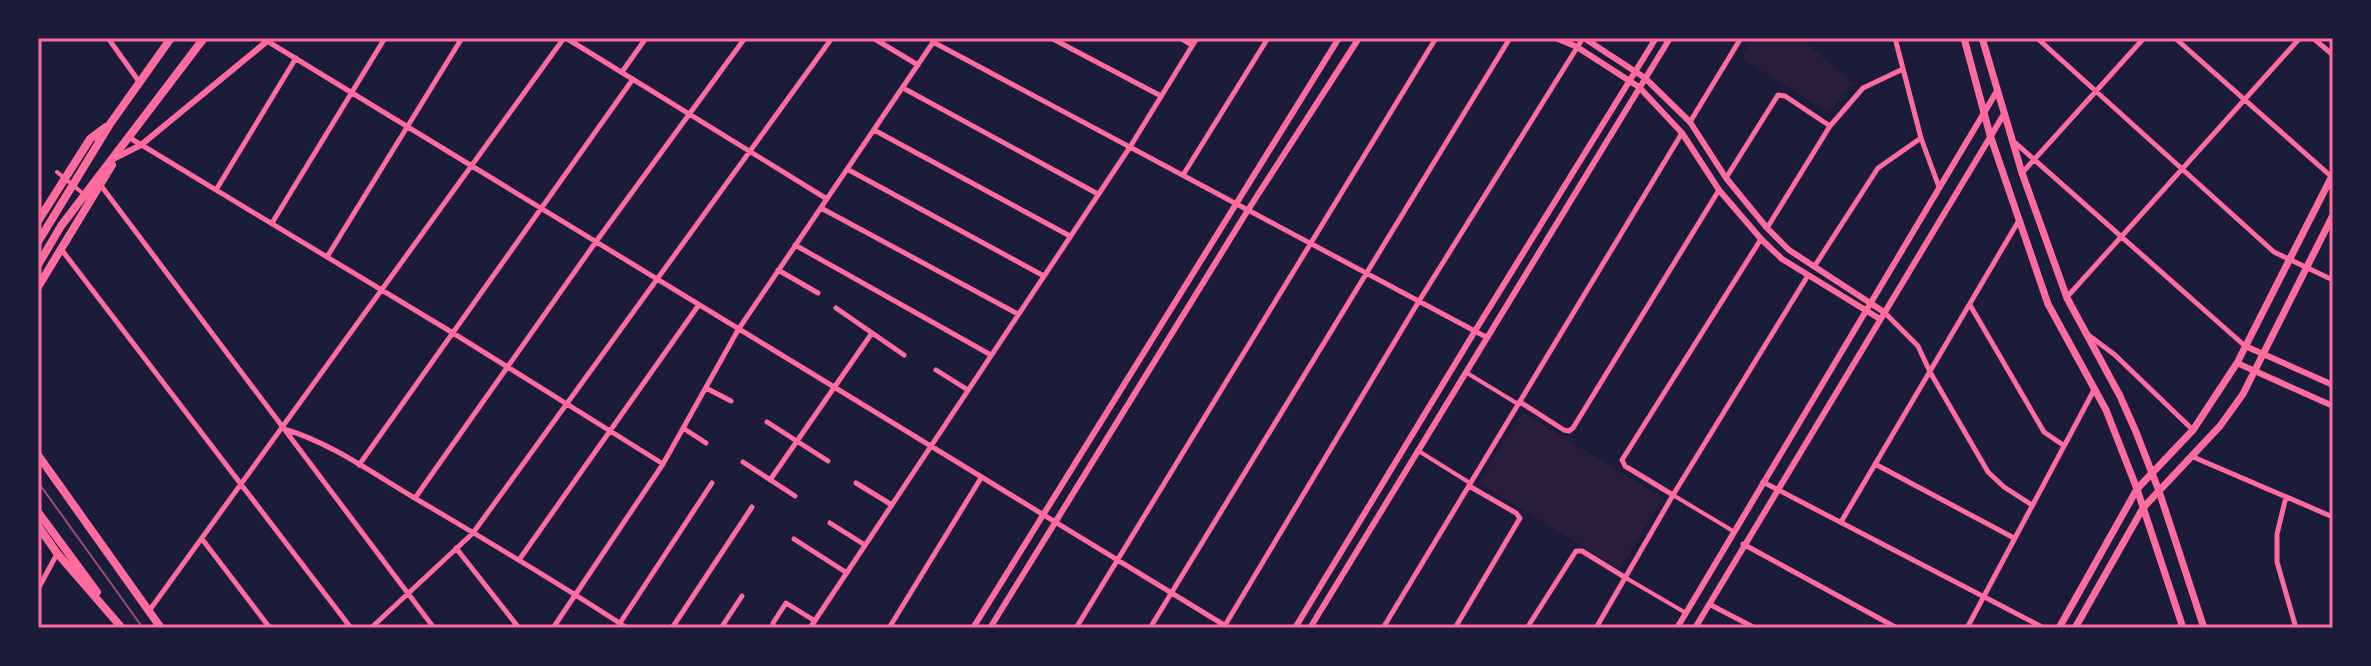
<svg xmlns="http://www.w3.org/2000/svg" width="2371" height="666" viewBox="0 0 2371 666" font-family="'Roboto Condensed',sans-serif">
<rect width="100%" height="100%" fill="#1b1b3a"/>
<path fill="#2a1e3b" d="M1754 38H1800L1855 84 1843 94 1829 113 1741 58Z
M1522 412 1663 498 1620 569 1479 483Z"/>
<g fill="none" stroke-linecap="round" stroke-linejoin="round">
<path stroke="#ff6b9d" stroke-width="4" d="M57 172 86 196
M1467 373 1518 404
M1417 450 1470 483
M1673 495 1733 531
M1626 578 1686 613"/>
<path stroke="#ff6b9d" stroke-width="5" d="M108 38 140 83
M566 38 827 199
M873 38 918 65
M1051 38 1161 96
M1180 38 1192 45
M1895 38 1921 138 1939 187
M2037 38 2274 252 2333 280
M2175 38 2333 178
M2313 38 2333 55
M267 41 1229 628
M933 42 1486 337
M622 72 646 38
M903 88 1098 194
M1690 122 1741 38
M874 130 1070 236
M130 138 453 333 663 464
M2012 140 2245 346
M847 169 1044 276
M2022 173 2144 38
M1183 175 1268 38
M1726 178 1778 95 1785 96 1830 126
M102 187 434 628
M216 190 296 58
M821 208 1018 314
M272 223 385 38
M1767 228 1830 126 1863 88 1903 69
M795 245 991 355
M61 249 351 628
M327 257 462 38
M1814 267 1878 168 1921 138
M778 270 818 293
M2067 297 2300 38
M1970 305 2044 432 2063 445
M836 308 904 355
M1884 312 1918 346 1930 372 1988 472 2004 487 2032 505
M2087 334 2115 355 2193 430
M936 370 968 390
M706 388 731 401
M1520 402 1564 430 1569 431 1573 428 1719 190
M767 422 828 461
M683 428 706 443
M284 429C332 443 375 475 418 500 489 542 559 583 627 628
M2191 456 2333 517
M743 462 795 496
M1875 464 2014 538
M359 465 633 79
M770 480 872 333
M1763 482 2044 628
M856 483 892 505
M1673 495 1625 466 1622 460 1761 239
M2286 497 2277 534V562L2296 628
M415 498 595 243 745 38
M1841 522 2018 222
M830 523 865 545
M202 539 270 628
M794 539 847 573
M1743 544 1897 628
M456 548 519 628
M519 560 698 306
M38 589 57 554
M1709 604 1755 628
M149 611 564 38
M620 623 712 483
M1224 627 1419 301 1583 38
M371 628 473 533 832 38
M553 628 663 464 738 330 936 38
M672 628 752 507
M721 628 742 596
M774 628 773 623 786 603 815 621
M810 628 1130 147 1197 38
M889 628 981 478
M1076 628 1436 38
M1150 628 1510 38
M1383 628 1682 133
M1455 628 1520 518 1516 513 1469 486
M1527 628 1576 551H1582L1626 578
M1596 628 1673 495 1807 277
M1967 628 2094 390"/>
<path stroke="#ff6b9d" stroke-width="6" d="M1556 38 1577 47 1639 87 1682 133 1719 190 1761 239 1782 259 1880 319
M1584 38 1645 78 1690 122 1726 178 1767 228 1789 250 1884 312
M115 158 141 145 271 38
M2245 346 2333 385
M2237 363 2333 406
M973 628 1339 38
M990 628 1248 210 1359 38
M1295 628 1475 331 1656 38
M1310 628 1670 38
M1677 628 1997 91
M1695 628 2004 114"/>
<path stroke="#ff6b9d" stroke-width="7" d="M1964 38 1990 135 2048 304 2106 410 2137 489 2183 628
M1982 38 2022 173 2067 298 2120 396 2136 432 2159 491 2204 628
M2059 628 2137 489 2193 430 2237 363 2333 174
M2075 628 2143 508 2220 426 2243 394 2333 215"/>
<path stroke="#ff6b9d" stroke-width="8" d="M38 221 90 139 106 127
M38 242 110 124 171 38
M38 265 61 226 204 38
M38 287 112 165
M38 455 161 628
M38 512 97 592
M38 526 57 553 122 628"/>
<path stroke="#a44b75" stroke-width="2" d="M38 482 143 628"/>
</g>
<rect width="2371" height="666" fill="none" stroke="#1b1b3a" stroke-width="80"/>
<rect x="40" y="40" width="2291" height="586" fill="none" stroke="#ff6b9d" stroke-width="3"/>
</svg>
